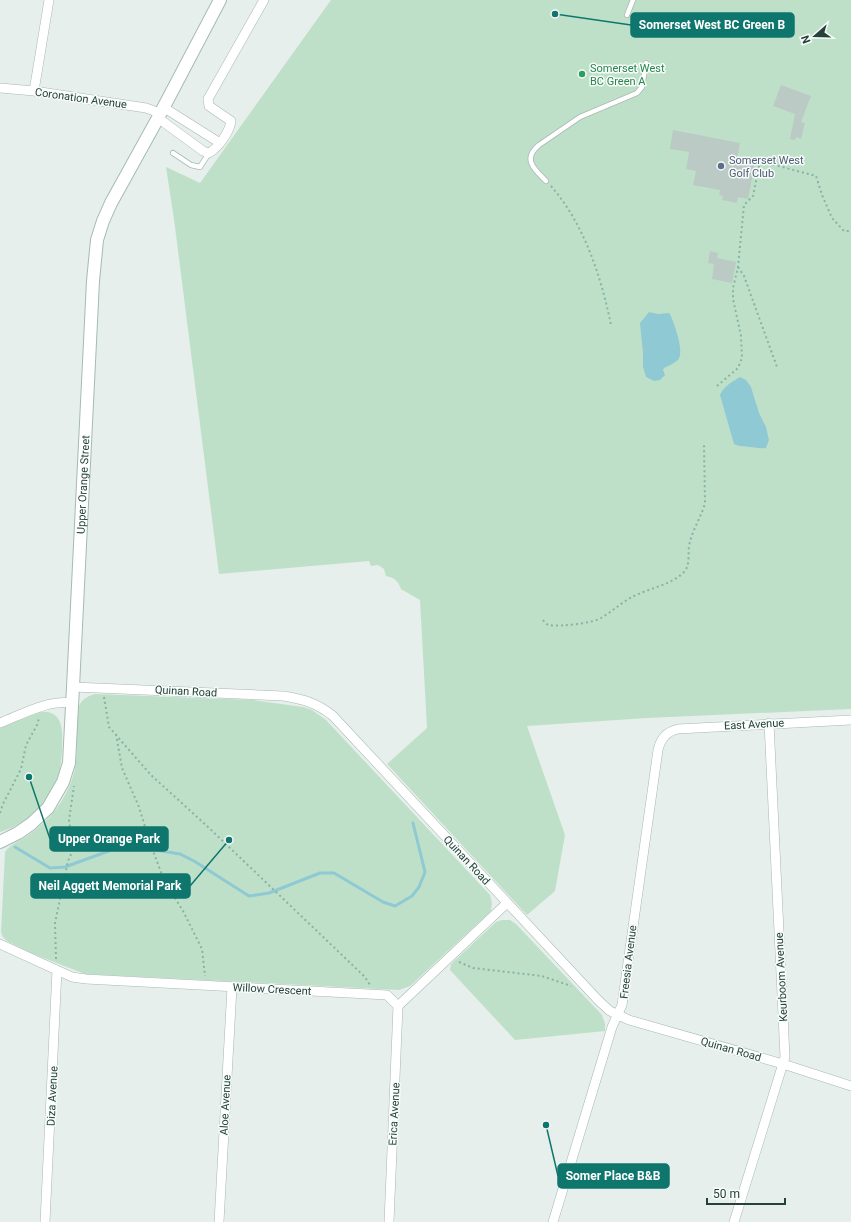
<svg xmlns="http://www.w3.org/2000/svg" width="851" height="1222" viewBox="0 0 851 1222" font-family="Roboto,sans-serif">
<rect width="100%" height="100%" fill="#e6efeb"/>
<path fill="#bfe0c8" d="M331 0H851V709L647 718 527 726 565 835 555 891 527 915 387 764 427 728 420 600 401 589C398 580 394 578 386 576L384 569 378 565 371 566 369 561 219 574 174 219 166 167 200 183Z
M95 694 253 700 303 707 312 710 326 720 490 895 492 903 491 911 410 986 399 990 85 974 31 953 7 941 3 937 1 932 5 852C10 844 20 841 27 836 49 821 65 802 73 776 78 760 77 744 77 727 78 721 77 713 79 706 82 699 88 696 95 694Z
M39 712C62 709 63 728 62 745 62 755 61 764 59 773 56 783 51 792 45 801 34 815 18 827 0 832V728Z
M502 920H510L516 924 602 1015 605 1024V1031L515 1040 450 970 451 964 496 922Z"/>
<path fill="#8ec9d4" d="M649 312 658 314 668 313 670 314C674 323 685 351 678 360 675 363 668 366 664 368L663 370 665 375 660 380 654 381 646 377 643 367V353L640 323Z
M740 377 746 380 751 387 759 413 766 427 769 440 766 448C759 449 756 447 750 447 743 446 740 447 734 444L720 395C724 386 732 382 740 377Z"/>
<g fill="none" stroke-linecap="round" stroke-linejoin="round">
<path stroke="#8ec9d4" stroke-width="3" d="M15 847 50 868 65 867 125 845 180 854 194 861 249 896 269 893 320 873H334L383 902 395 906 412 896 419 887 425 872 413 823"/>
</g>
<path fill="#bbcac4" d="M781 85 811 96 801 122 805 123 801 139 796 137 795 140 790 139 795 114 773 106Z
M673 130 740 143 737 159 755 163 748 199 738 197 737 203 722 200 723 196 719 195 720 190 693 185 696 171 686 169 689 152 670 149Z
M710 251 718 253 717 258 736 262 732 283 712 279 714 264 708 263Z"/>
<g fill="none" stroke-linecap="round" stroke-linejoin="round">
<g stroke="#a8b8b2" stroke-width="6">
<path id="lane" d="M627 15 633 0
M173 153 191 165 200 167 209 153
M546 181C534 169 522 159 539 145L580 117 637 93 642 87 646 63"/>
</g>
<g stroke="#a8b8b2" stroke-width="10">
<path id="street" d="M0 88 34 91 146 108 160 113
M34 91 49 0
M163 107 220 143
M158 118 203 151 209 153C219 147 229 133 231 121L209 106 208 99 264 0
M73 687 283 696C303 699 317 703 333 716L599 1001 610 1011 629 1020 783 1064 851 1086
M0 723C23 714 47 700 72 703
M0 944 72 977 86 979 387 995 398 1006
M398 1006 507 903
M45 1222 57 970
M219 1222 232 987
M389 1222 398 1006
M553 1222 612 1027 622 1005 658 750C661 738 666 732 678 729L851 720
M734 1222 785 1057 769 723"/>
</g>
<g stroke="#a4bbb3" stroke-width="14">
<g id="secondary">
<path id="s1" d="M0 842 18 833 31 824 48 808 63 782 69 763 73 687 93 281 97 240 103 221 111 203 158 118 220 0"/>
</g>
</g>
<path stroke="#86b3a5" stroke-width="2" stroke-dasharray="2 3" stroke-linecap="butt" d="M551 186C584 224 601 276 611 325
M738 267 744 276 777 367
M717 386 738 368 742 358 741 336 733 299V288L738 267 744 205 753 196 760 161 816 176 822 195 832 218 844 231H851
M543 620C545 623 547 625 550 625 559 627 594 623 601 618 613 611 622 602 634 596 650 588 671 585 684 572 690 566 688 554 689 546 692 530 701 518 705 503L704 443
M104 697 109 727 151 775 207 826 365 977 370 985
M116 734 122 768 139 807 150 843 164 880 183 911 202 949 205 976
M0 813 3 804 21 769 26 745 37 725 39 718
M56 959 55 923 68 861 73 850 69 820 74 786
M459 962 473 968 542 976 571 986"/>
<use href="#lane" stroke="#fff" stroke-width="4.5"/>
<use href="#street" stroke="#fff" stroke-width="9"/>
<use href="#secondary" stroke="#fff" stroke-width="12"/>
</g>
<circle fill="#2e9e5b" stroke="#f7fbf9" stroke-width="1.5" cx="582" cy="74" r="4"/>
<circle fill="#5c6f8a" stroke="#f7fbf9" stroke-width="1.5" cx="721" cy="166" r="4"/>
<g text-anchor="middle" stroke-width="3" stroke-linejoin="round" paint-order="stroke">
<g font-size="11" fill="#27864d" stroke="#f7fbf9" text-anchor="start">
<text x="590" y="72">Somerset West<tspan x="590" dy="13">BC Green A</tspan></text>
</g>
<g font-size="11" fill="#24423a" stroke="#f7fbf9">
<text transform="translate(81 98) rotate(8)" y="4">Coronation Avenue</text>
<text dy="4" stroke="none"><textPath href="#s1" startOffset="388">Upper Orange Street</textPath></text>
<text transform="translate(186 691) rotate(3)" y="4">Quinan Road</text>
<text transform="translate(754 724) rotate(-3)" y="4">East Avenue</text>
<text transform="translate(467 860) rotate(47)" y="4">Quinan Road</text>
<text transform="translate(628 962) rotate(-83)" y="4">Freesia Avenue</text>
<text transform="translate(781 977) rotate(-93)" y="4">Keurboom Avenue</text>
<text transform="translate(272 989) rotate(3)" y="4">Willow Crescent</text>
<text transform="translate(731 1049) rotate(16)" y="4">Quinan Road</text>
<text transform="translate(52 1096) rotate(-87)" y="4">Diza Avenue</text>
<text transform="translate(225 1105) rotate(-87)" y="4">Aloe Avenue</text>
<text transform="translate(394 1114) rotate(-87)" y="4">Erica Avenue</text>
</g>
<g font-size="11" fill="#4e5e75" stroke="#f7fbf9" text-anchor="start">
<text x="729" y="164">Somerset West<tspan x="729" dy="13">Golf Club</tspan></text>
</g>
</g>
<path fill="none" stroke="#0f766e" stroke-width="1.5" d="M555 14L631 25M29 777L50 839M229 840L190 886M546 1125L558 1176"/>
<g fill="#0f766e" stroke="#f7fbf9" stroke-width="1.5">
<circle cx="555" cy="14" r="4"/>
<circle cx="29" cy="777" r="4"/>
<circle cx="229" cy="840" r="4"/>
<circle cx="546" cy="1125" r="4"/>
</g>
<g fill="#0f766e" stroke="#0f766e" stroke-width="1.5">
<rect x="631" y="13" width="163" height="24" rx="4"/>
<rect x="50" y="827" width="118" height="24" rx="4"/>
<rect x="31" y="874" width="159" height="24" rx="4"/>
<rect x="558" y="1164" width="111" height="24" rx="4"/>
</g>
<g font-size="12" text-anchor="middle" font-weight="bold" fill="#fff">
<text x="712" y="29">Somerset West BC Green B</text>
<text x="109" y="843">Upper Orange Park</text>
<text x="110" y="890">Neil Aggett Memorial Park</text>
<text x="613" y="1180">Somer Place B&amp;B</text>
</g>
<g transform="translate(815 36) rotate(250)" stroke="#f7fbf9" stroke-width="3" paint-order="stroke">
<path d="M0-3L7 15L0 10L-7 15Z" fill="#24423a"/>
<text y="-6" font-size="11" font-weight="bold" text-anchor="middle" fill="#24423a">N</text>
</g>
<path d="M707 1198v6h78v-6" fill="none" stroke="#24423a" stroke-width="2"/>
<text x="713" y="1198" font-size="12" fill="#24423a" stroke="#f7fbf9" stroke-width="3" paint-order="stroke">50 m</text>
</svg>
